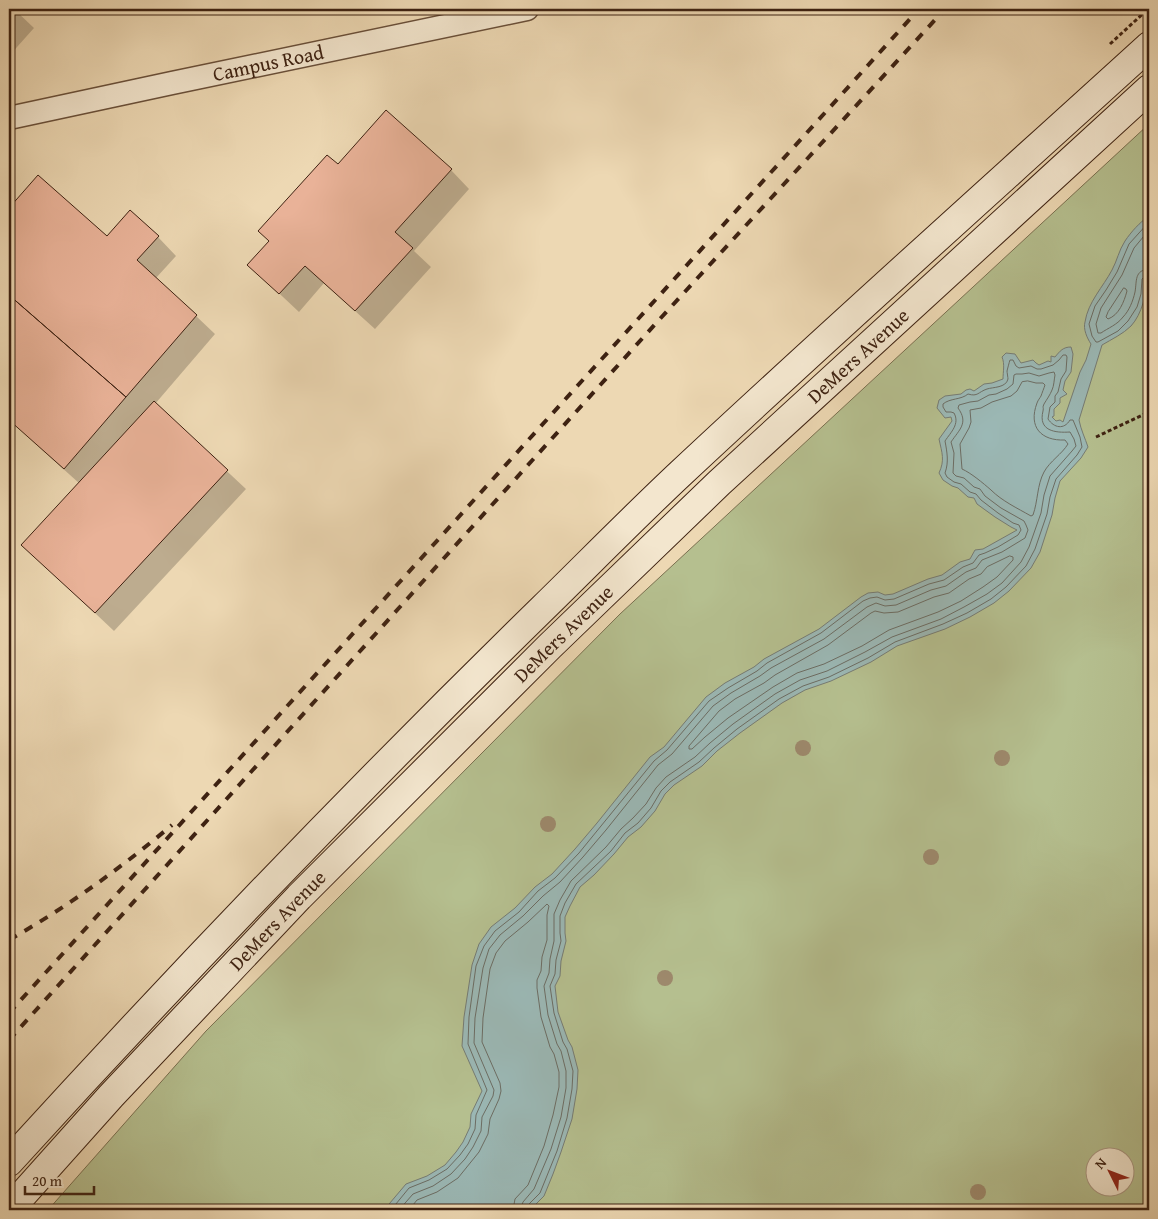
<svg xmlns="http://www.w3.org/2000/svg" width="1158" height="1219" viewBox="0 0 1158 1219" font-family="'Gentium Book Plus',serif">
<rect width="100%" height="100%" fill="#edd8b3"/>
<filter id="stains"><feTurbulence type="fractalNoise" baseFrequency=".004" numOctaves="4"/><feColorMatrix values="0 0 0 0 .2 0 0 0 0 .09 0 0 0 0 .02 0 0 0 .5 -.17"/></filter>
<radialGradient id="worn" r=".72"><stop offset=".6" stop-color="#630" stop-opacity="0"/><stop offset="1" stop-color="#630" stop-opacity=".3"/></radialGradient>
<path fill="#b5bf8f" stroke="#7a7050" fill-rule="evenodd" d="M1149 124V1210H48L206 1031 620 614ZM1096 1156H1126V1186H1096Z"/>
<path fill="#9bb8b5" stroke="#767c74" d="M1149 216C1149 246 1153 302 1131 326 1123 334 1112 339 1102 345L1079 420C1081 430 1085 438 1088 447L1081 458 1060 481 1055 498 1052 515 1040 552 1031 568 1009 591 994 603 970 617 945 629 897 646 871 662 831 681 805 690 782 703 740 733 717 751 702 766 674 785 665 794 655 811 641 827 628 837 614 854 594 875 580 887 570 906 565 917V933L566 941 561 961 560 976 555 986 558 1012 568 1040 572 1047 578 1070 577 1089 572 1119 561 1152 553 1174 544 1196 531 1209 384 1210 406 1184 427 1176 445 1165 456 1152 463 1142 470 1127 471 1114 482 1091 462 1046 464 1017 472 965 479 944 491 927 515 908 535 887 552 874 575 849 597 823 650 757 664 747 706 697 725 683 754 667 764 659 819 629 861 597 868 593 878 592 885 595 893 594 928 579 942 575 960 562 970 559 975 550 983 549 1017 530 1011 527 995 517 977 504 974 498 968 497 958 488 952 486 943 480 939 473C945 460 942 453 939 439L952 421 951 417 945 418 937 408 939 400 945 396 961 394 966 390 970 389 974 391 984 384 992 383 1003 379C1003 372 1005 364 1002 357L1006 353 1015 354 1021 363 1033 360 1036 363 1039 365 1048 361 1051 362V356L1055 357C1060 351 1063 347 1071 347L1073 354 1071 372 1065 381 1063 390 1067 394 1060 398V403L1054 409V416L1052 417 1056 421 1060 420 1063 422 1080 372 1086 360 1091 344C1087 338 1083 329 1085 322 1088 302 1103 287 1112 270 1117 261 1119 250 1125 241 1131 232 1140 222 1149 216Z"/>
<path fill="#0003" d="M9 9H14L34 28 9 56Z
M338 166 451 170 469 189 414 251 431 267 375 329 324 283 299 312 249 265Z
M39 177 107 238 158 237 176 256 156 278 215 334 155 404 246 489 114 631 42 563 80 484 9 420V210Z"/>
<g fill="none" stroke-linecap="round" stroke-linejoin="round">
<path stroke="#6c6d64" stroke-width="1" d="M1149 222 1129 244 1117 272 1106 290 1095 306 1089 324 1092 336 1096 342H1098L1118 331 1128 321 1137 307 1141 294 1142 279 1145 276H1149
M1149 230 1134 248 1122 275 1101 308 1096 324 1098 333H1101C1108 328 1117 325 1123 317 1129 311 1133 301 1135 292 1137 281 1134 270 1149 269
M1124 288 1126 289 1127 291C1124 302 1119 315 1108 319L1106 317 1108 312Z
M1028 381 1036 383H1043L1045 385C1044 388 1042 393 1041 396 1040 398 1038 400 1037 403 1028 427 1041 441 1065 440L1068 444C1062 454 1050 461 1044 472 1037 485 1038 501 1033 515L1031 516C1017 508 1002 501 991 490 983 483 971 473 962 469L960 444 969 428 971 422 970 410 981 408 992 402 1011 396 1017 391 1022 382Z
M1010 556 1013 557V560L997 577 983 587 961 601 938 612 889 630 862 646 824 664 797 673 773 687 728 718 705 737 692 749H689V746L719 711 735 699 764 683 775 675 828 645 871 613 875 611 884 613 898 612 934 597 949 593 969 579 981 574 987 567Z
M391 1210 409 1188 429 1180 447 1169 460 1155 468 1144 475 1129 476 1115 487 1090 468 1044 469 1017 476 966 484 946 495 931 519 912 538 891 555 878 579 853 601 826 654 761 667 750 709 701 728 688 757 671 767 663 821 633 863 601 870 598 877 597 885 600 894 599 929 584 944 580 963 567 973 563 979 555 985 553 998 547 1018 535 1021 530 1019 525 1013 523 998 513 981 500 976 494 970 492 961 484 954 482 947 477 945 473C949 462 947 452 945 441 951 432 960 424 954 413L951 412H946L943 407V404C950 398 961 400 968 394 978 397 978 392 987 389 993 387 1006 388 1008 379 1008 378 1007 372 1007 371 1008 367 1009 363 1010 360H1013L1016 366 1019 368 1031 366 1037 369H1041L1053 365 1059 360 1063 355H1066L1067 357 1066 371 1061 379 1058 392 1055 396V402L1050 407 1048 419C1054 428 1064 430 1070 420H1073L1080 437 1082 447 1077 455 1056 479 1050 497 1047 514 1035 549 1026 566 1006 587 991 599 967 613 943 624 895 642 868 658 829 677 803 686 779 699 737 729 714 748 699 762 670 782 661 791 651 808 638 823 625 833 611 851 576 884 565 903 560 916V933L561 941 556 960 555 974 550 986 554 1013 563 1042 567 1049 573 1071 572 1089 567 1118 557 1151 540 1193 528 1205 527 1210
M399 1210 413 1194 433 1186 451 1174 465 1159 473 1147 481 1131 482 1117 493 1096 494 1090 474 1043 475 1018 483 968 489 949 500 935 523 916 543 896 560 882 583 857 606 830 658 765 672 754 713 706 731 693 760 676 771 668 824 639 867 607 876 603 885 606 896 605 931 590 946 586 966 572 976 568 982 560 1002 552 1025 538 1028 530 1026 525 1024 521 1001 508 985 496 980 489 974 487 964 478 956 476 953 473 954 453 951 442C959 430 969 423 958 408L959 405 970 402 978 401 989 395 996 394 1007 389 1013 384 1014 375 1016 374H1022L1029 373 1039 376 1049 373 1054 372 1055 375C1054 380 1054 386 1052 390 1050 395 1047 399 1044 404 1042 408 1044 407 1043 411 1038 431 1055 433 1070 432L1074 439 1076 446 1072 451 1050 476 1044 495 1041 513 1029 547 1021 562 1002 583 987 594 964 607 941 619 892 637 865 652 827 671 800 680 775 694 733 724 710 743 695 757 666 777 656 788 646 804 633 818 621 829 606 847 571 881 560 900 554 914V941L550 959 549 973 544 986 548 1015 557 1044 561 1051 566 1071V1088L561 1117 551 1149 534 1189 523 1202 520 1210
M409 1210 417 1200 437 1192 458 1178 479 1152 488 1134 490 1119 499 1099 501 1091 500 1083 482 1042 483 1018 490 969 496 953 505 941 528 922 547 904 549 906 547 915V940L542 957 541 971 537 980V988L541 1017 550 1047 554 1054 559 1072V1087L553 1115 544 1146 528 1185 515 1199 513 1210"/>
</g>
<path fill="#e9b298" stroke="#3e2212" d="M386 110 452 169 395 232 413 248 355 311 305 266 279 294 247 265 269 241 258 231 327 155 338 164Z
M38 175 107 236 130 210 159 236 137 260 197 315 126 397 9 295V208Z
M9 295 126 397 64 469 9 420Z
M154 401 228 470 95 613 21 545Z"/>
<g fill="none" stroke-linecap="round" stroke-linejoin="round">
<g stroke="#6a503a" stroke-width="25">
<g id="minor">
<path id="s1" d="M9 118 172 83 527 9"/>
</g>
</g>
<g stroke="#3e2212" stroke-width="30">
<g id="secondary">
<path d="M9 1162C182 972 360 787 543 608 589 563 634 517 681 473 835 329 993 188 1149 46"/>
<path id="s2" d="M9 1210 111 1096 299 897 550 646 719 483 1149 89"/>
</g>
</g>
<path stroke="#3e2212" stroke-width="3" stroke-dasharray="4 2.5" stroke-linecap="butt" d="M1110 44 1148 9
M1096 437 1149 412"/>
<use href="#minor" stroke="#f3e6ce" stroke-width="22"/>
<use href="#secondary" stroke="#f3e6ce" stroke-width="28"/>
<path stroke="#3e2212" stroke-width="4" stroke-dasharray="9 9" stroke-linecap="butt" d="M9 940C67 907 121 868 172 825
M9 1013 919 9
M9 1040 658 321 945 9"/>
</g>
<g fill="#9d896c">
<circle cx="803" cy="748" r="8"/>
<circle cx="1002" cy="758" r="8"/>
<circle cx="548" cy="824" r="8"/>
<circle cx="931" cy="857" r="8"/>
<circle cx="665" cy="978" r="8"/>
<circle cx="978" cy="1192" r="8"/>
</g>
<g text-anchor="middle" stroke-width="4" stroke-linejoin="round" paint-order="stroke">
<g font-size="20" fill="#3e2212" stroke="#f3e6ce">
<text dy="7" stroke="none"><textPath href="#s1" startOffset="265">Campus Road</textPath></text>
<text dy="7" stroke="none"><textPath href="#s2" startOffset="1205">DeMers Avenue</textPath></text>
<text dy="7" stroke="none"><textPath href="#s2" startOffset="800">DeMers Avenue</textPath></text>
<text dy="7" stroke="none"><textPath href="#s2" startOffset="395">DeMers Avenue</textPath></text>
</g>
</g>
<rect width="1158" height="1219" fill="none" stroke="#edd8b3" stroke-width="30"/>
<rect x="10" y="10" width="1138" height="1199" fill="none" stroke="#3e2212" stroke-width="2.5"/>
<rect x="15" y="15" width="1128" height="1189" fill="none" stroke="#3e2212"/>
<g transform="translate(1110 1172) rotate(312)"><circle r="24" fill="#f3e6ce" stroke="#ab9883"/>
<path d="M0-4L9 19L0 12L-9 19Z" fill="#8f2418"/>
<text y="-8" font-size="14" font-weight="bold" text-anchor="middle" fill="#3e2212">N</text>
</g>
<path d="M25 1186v8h69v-8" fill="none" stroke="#3e2212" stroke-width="2.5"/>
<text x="32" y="1186" font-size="15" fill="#3e2212" stroke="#f3e6ce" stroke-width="4" paint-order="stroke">20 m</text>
<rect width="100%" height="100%" filter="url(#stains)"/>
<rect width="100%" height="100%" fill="url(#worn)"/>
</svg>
